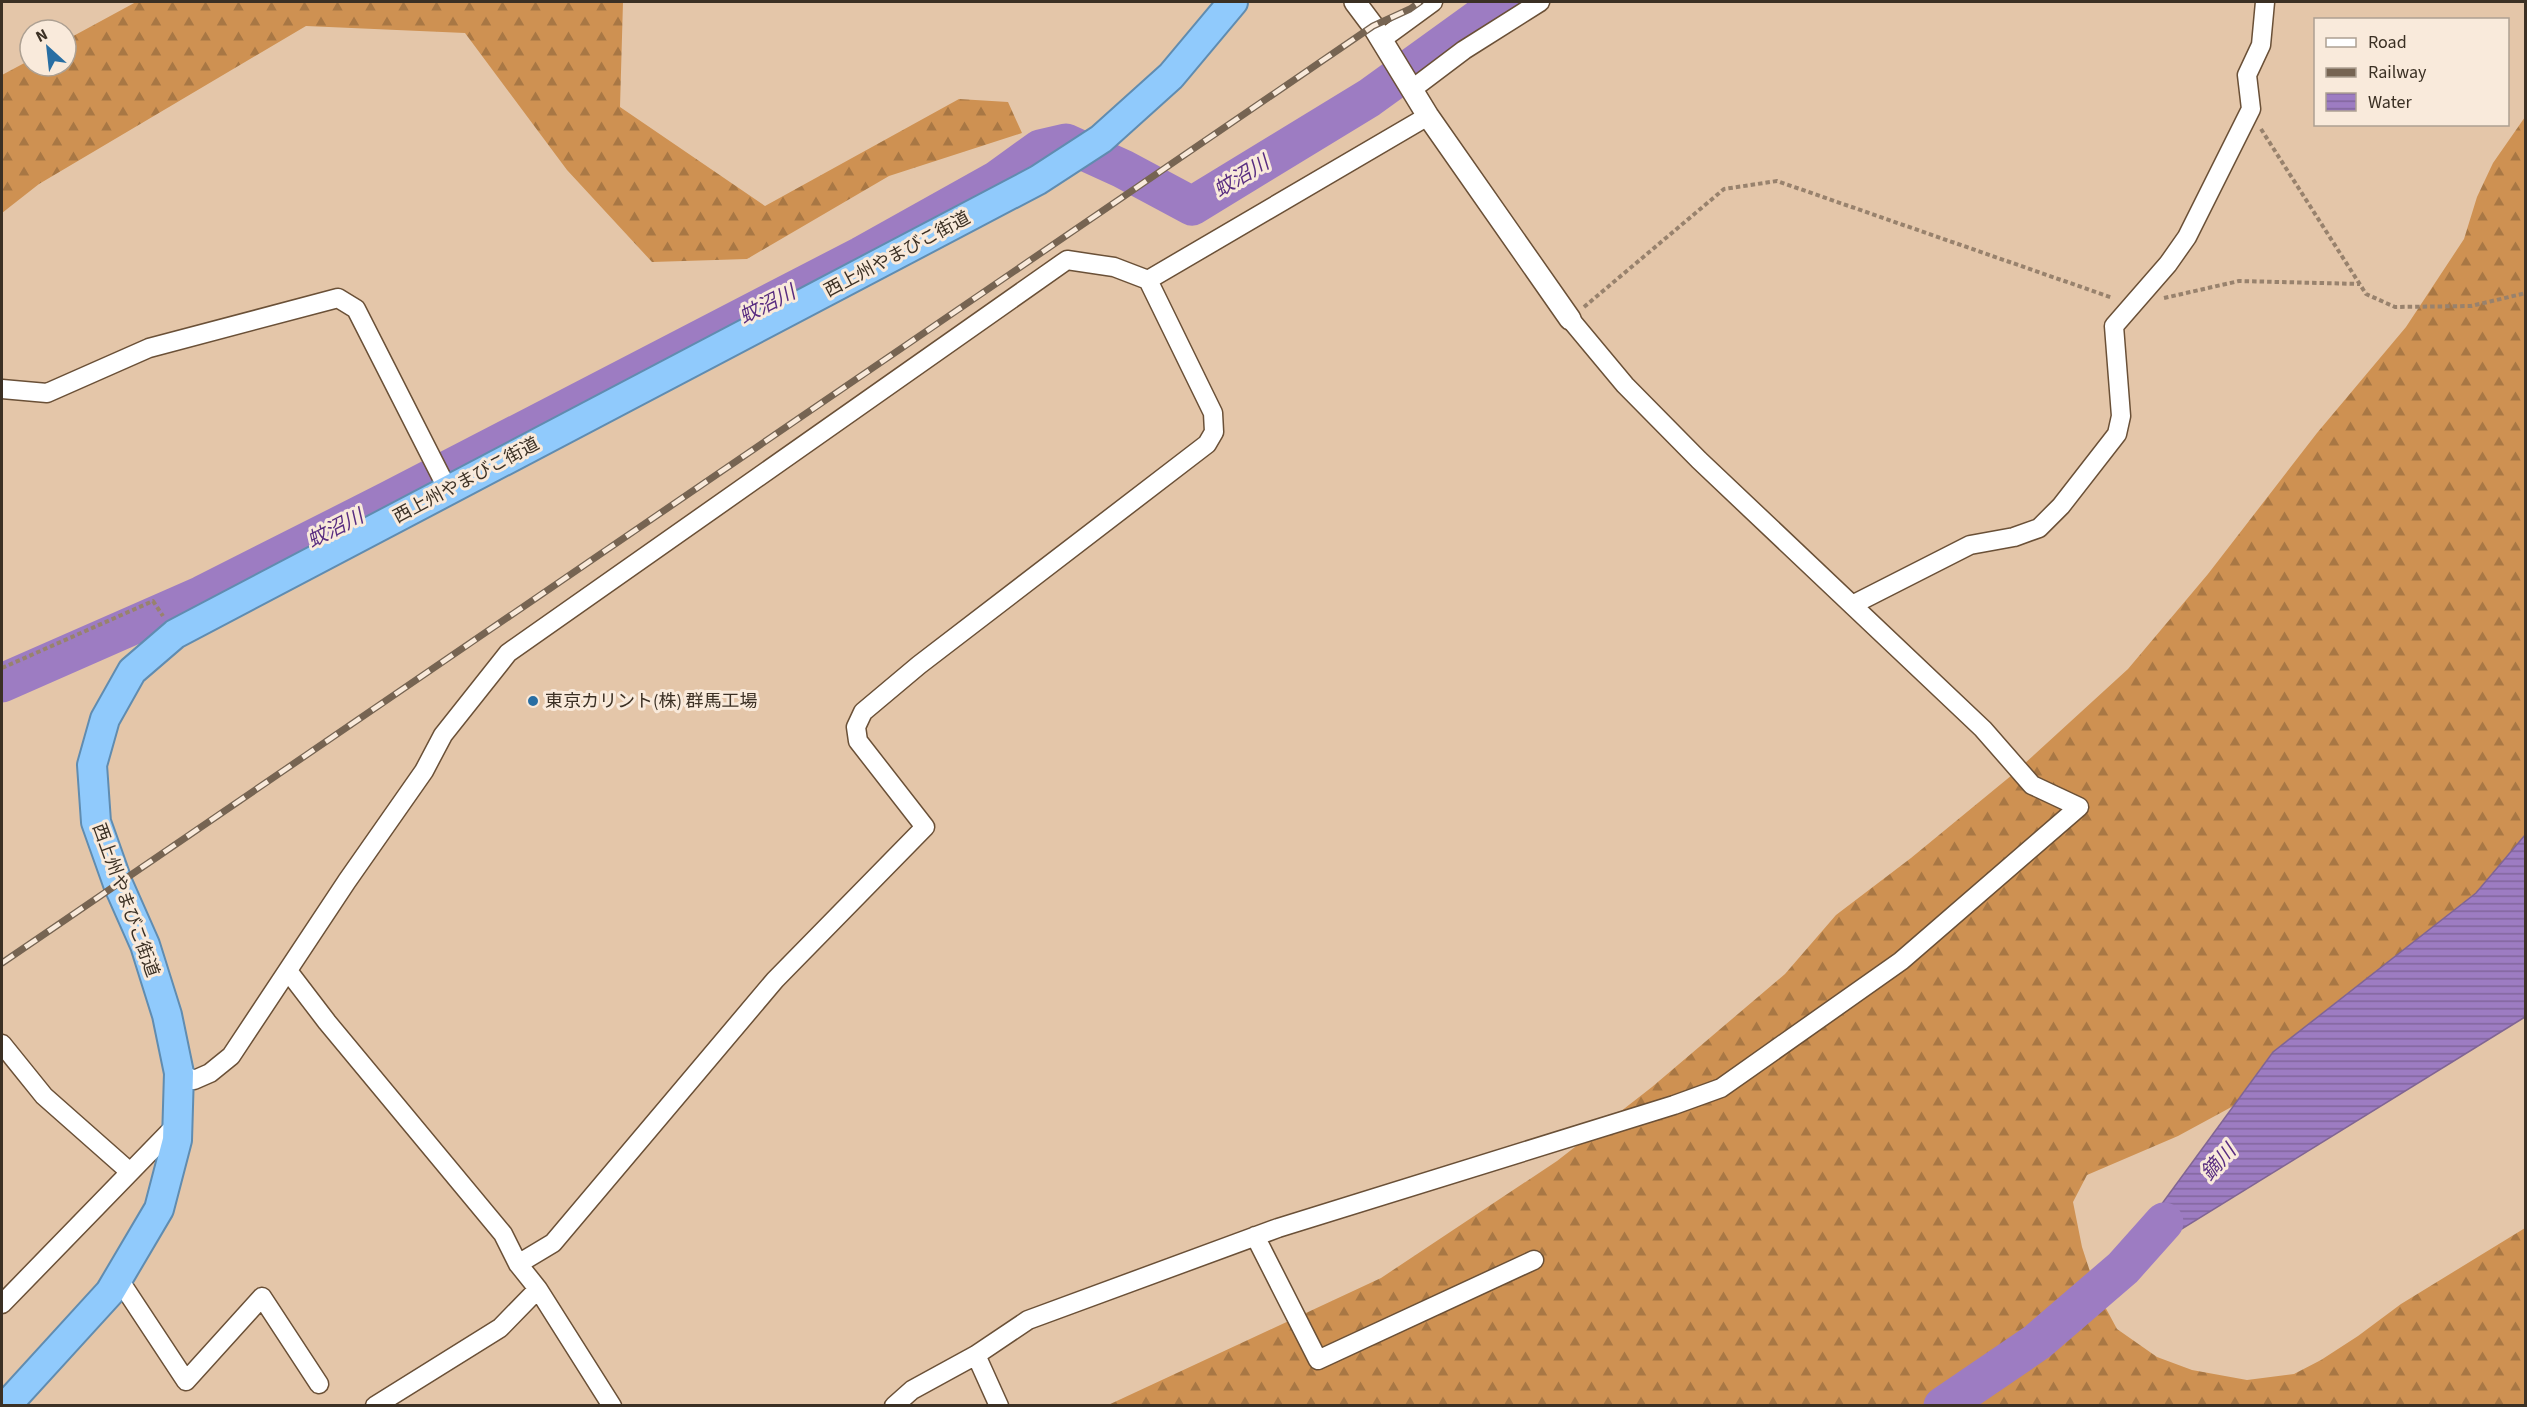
<svg xmlns="http://www.w3.org/2000/svg" width="2527" height="1407" viewBox="0 0 2527 1407" font-family="'Source Sans 3','Noto Sans JP',sans-serif">
<defs>
<pattern id="forest-firs" width="22" height="20" patternUnits="userSpaceOnUse" patternTransform="scale(1.5)"><rect width="22" height="20" fill="#ce9152"/><path d="M5 1l3.5 6h-7zM16 11l3.5 6h-7z" fill="#a87744"/></pattern>
<pattern id="water-rules" width="6" height="5" patternUnits="userSpaceOnUse" patternTransform="scale(1.5)"><rect width="6" height="5" fill="#9d7cc2"/><path d="M0 2.5h6" fill="none" stroke="#81669d"/></pattern>
</defs>
<rect width="100%" height="100%" fill="#e4c6a9"/>
<path fill="url(#forest-firs)" d="M136 2H623L620 107 765 206 959 99 1008 102 1022 133 889 176 747 259 652 262 567 170 465 33 306 26 39 184 2 213V75L30 60V66H66V40Z
M2525 117V889L2237 1104 2178 1136 2087 1175 2073 1202 2082 1247 2096 1290 2117 1329 2157 1357 2192 1370 2247 1380 2294 1374 2321 1360 2358 1336 2401 1304 2525 1228V1405L1106 1406 1381 1278 1557 1161 1652 1087 1785 974 1836 915 1911 858 2012 775 2128 669 2208 574 2317 433 2406 327 2464 239 2477 197 2493 163Z"/>
<path fill="url(#water-rules)" stroke="#806593" stroke-width="1.5" d="M2525 835V1017L2112 1272 2273 1052 2476 893Z"/>
<g fill="none" stroke-linecap="round" stroke-linejoin="round">
<path stroke="#9d7cc2" stroke-width="39" d="M2 683 202 595 388 501 861 256 997 180 1040 149 1066 143 1123 169 1192 206 1369 98 1502 2
M1943 1406 2037 1342 2123 1268 2164 1222"/>
<g stroke="#6a5037" stroke-width="21">
<path id="minor" d="M1381 40 1433 2
M1411 90 1464 50 1540 2
M1148 280 1428 116
M2 389 47 393 149 348 338 298 356 309 448 490
M1852 605 1970 545 2014 537 2039 528 2061 506 2117 434 2121 416 2114 326 2168 264 2187 237 2251 109 2247 75 2261 45 2265 2
M288 971 327 1022 503 1234 518 1264 538 1289 612 1406
M2 1044 44 1096 130 1172
M179 1073 194 1080 210 1073 231 1056 347 881 424 771 443 735 508 653 1067 260 1114 267 1148 280 1213 413 1214 432 1207 444 919 665 863 712 856 727 858 741 925 827 775 980 553 1243 518 1264
M1255 1236 1318 1360 1534 1260
M118 1278 186 1381 262 1297 319 1384
M2 1304 177 1124
M976 1355 999 1406
M375 1406 500 1328 538 1289
M894 1406 912 1390 976 1355 1028 1320 1278 1228 1674 1105 1721 1088 1901 961 2079 807 2032 785 1983 729 1699 460 1625 385 1570 319"/>
</g>
<g stroke="#6a5037" stroke-width="24">
<path id="tertiary" d="M1355 2 1373 26 1428 116 1570 319"/>
</g>
<g stroke="#608cb0" stroke-width="32">
<path id="trunk" d="M6 1406 110 1292 159 1209 177 1140 179 1073 167 1015 145 945 118 884 96 822 92 765 105 719 132 671 175 634 1038 180 1101 139 1171 76 1233 2"/>
</g>
<path stroke="#98826d" stroke-width="4" stroke-dasharray="4.5 3" stroke-linecap="butt" d="M2261 129 2366 294 2395 307 2471 306 2526 293
M2164 298 2239 281 2360 284
M1584 307 1724 189 1777 181 2113 298
M2 668 153 601 163 616"/>
<use href="#minor" stroke="#fff" stroke-width="18"/>
<use href="#tertiary" stroke="#fff" stroke-width="21"/>
<use href="#trunk" stroke="#90cafc" stroke-width="28"/>
<g stroke="#766452" stroke-width="7">
<path id="rail" d="M2 963 1373 26 1410 9 1420 2"/>
</g>
<use href="#rail" stroke="#f9eadb" stroke-width="4.5" stroke-dasharray="14" stroke-linecap="butt"/>
</g>
<circle fill="#286ea3" stroke="#f9eadb" stroke-width="2" cx="533" cy="701" r="6"/>
<g text-anchor="middle" stroke-width="6" stroke-linejoin="round" paint-order="stroke">
<g font-size="18" fill="#3b3024" stroke="#f9eadb">
<text transform="translate(897 254) rotate(-28)" y="6">西上州やまびこ街道</text>
<text transform="translate(466 480) rotate(-28)" y="6">西上州やまびこ街道</text>
<text transform="translate(126 900) rotate(70)" y="6">西上州やまびこ街道</text>
</g>
<g font-size="18" fill="#3b3024" stroke="#f9eadb" text-anchor="start">
<text x="545" y="707">東京カリント(株) 群馬工場</text>
</g>
<g font-size="20" font-style="italic" fill="#592d81" stroke="#f9eadb">
<text transform="translate(1241 176) rotate(-31)" y="7">蚊沼川</text>
<text transform="translate(767 304) rotate(-27)" y="7">蚊沼川</text>
<text transform="translate(335 528) rotate(-27)" y="7">蚊沼川</text>
<text transform="translate(2218 1162) rotate(-48)" y="7">鏑川</text>
</g>
</g>
<rect width="2527" height="1407" fill="none" stroke="#3b3024" stroke-width="6"/>
<rect x="2314" y="18" width="195" height="108" fill="#f9eadb" stroke="#ada092" stroke-width="1.5"/>
<rect x="2326" y="38" width="30" height="9" fill="#ffffff" stroke="#ada092" stroke-width="1.5"/>
<text x="2368" y="48" font-size="18" fill="#3b3024">Road</text>
<rect x="2326" y="68" width="30" height="9" fill="#766452" stroke="#ada092" stroke-width="1.5"/>
<text x="2368" y="78" font-size="18" fill="#3b3024">Railway</text>
<rect x="2326" y="93" width="30" height="18" fill="url(#water-rules)" stroke="#ada092" stroke-width="1.5"/>
<text x="2368" y="108" font-size="18" fill="#3b3024">Water</text>
<g transform="translate(48 48) rotate(333)"><circle r="28" fill="#f9eadb" stroke="#ada092" stroke-width="1.5"/>
<path d="M0-4.5L10 22L0 15L-10 22Z" fill="#286ea3"/>
<text y="-9" font-size="16" font-weight="bold" text-anchor="middle" fill="#3b3024">N</text>
</g>
</svg>
